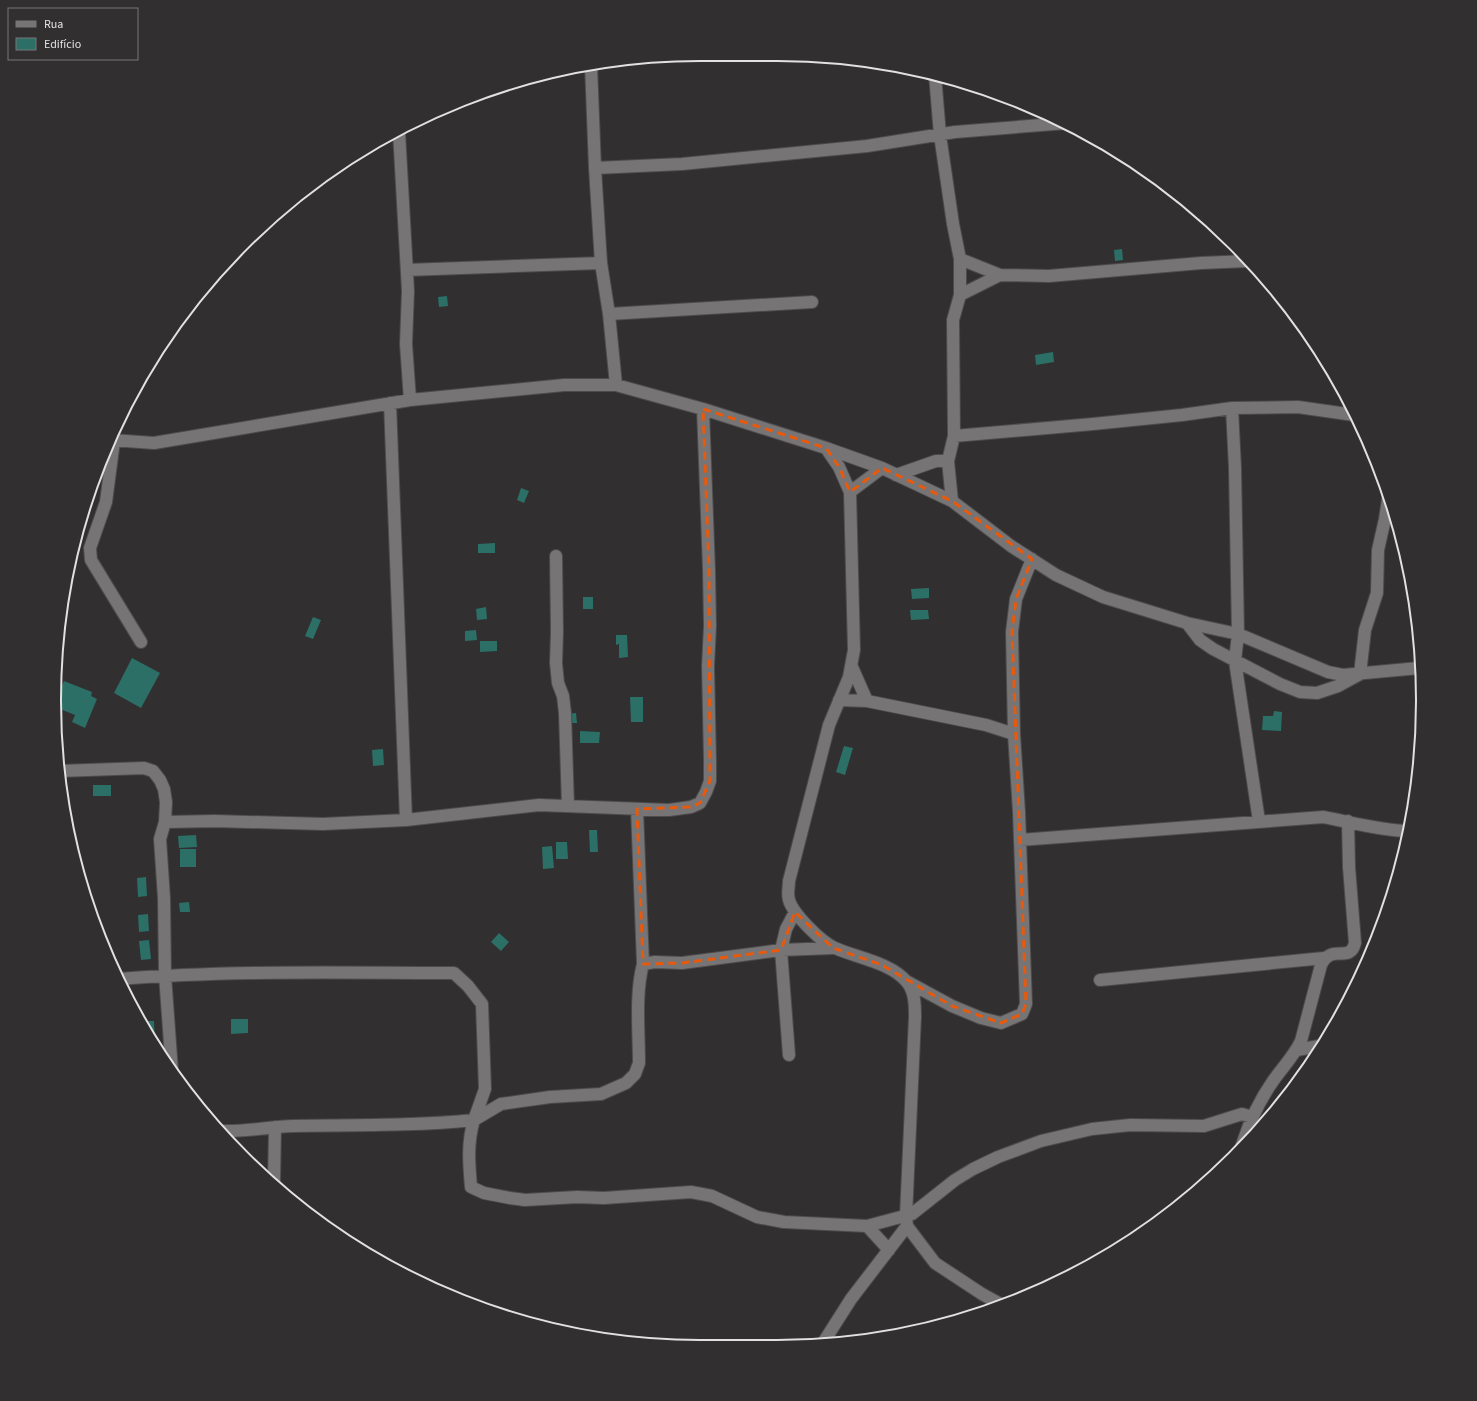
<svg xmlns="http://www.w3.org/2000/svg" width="1477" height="1401" viewBox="0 0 1477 1401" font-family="'Source Sans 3',sans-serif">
<rect width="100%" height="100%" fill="#312f30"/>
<path fill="#2b6f66" d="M1122 249 1123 260 1115 261 1114 250Z
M447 296 448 306 439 307 438 297Z
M1053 352 1054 362 1036 365 1035 355Z
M521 488 529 491 524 503 517 500Z
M495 543V553H478V544Z
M929 588V598L912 599 911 589Z
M583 597H593V609H583Z
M486 607 487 619 477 620 476 609Z
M910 610H928L929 619 911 620Z
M313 617 321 620 313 639 305 636Z
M476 630 477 640 465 641V631Z
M616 635H627L628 657 619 658V644L616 645Z
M480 641H497V651L480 652Z
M132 658 160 673 141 708 114 693Z
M64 681 92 692 91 696 97 699 85 728 72 722 75 715 60 709 62 704 55 701Z
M630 697H643V722H631Z
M1274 711 1282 712 1281 731 1262 730 1263 716H1273Z
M576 713 577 723H568L567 714Z
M580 731 600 732 599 743H580Z
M844 746 853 748 845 775 836 772Z
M383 749 384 765 373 766 372 750Z
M93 785H111V796H93Z
M589 830H597L598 852H590Z
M196 835 197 847 179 848 178 836Z
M556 842H567L568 859H556Z
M552 846 554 868 543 869 542 847Z
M180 849H196V867H180Z
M146 877 147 896 138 897 137 878Z
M189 902 190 912H180L179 903Z
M148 914 149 931 139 932 138 915Z
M499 933 509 942 501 951 491 942Z
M149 940 151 959 141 960 139 941Z
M231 1019H248V1033L231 1034Z
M140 1021H154L155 1045 141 1024Z"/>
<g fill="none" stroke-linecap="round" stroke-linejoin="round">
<g stroke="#4d4b4c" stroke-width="14">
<path id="minor" d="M591 65 595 168 601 263 609 314 616 385
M935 75 940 135 953 224 960 259V295L953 320 954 436 948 461 952 501
M399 132 408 291 406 344 410 400
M595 168 682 164 867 146 955 132 1067 123
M960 259 1000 275 1049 276 1201 263 1248 261
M407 270 601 263
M960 295 1000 275
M609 314 812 302
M390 403 406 820
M1232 408 1235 468 1238 634 1235 661 1259 821
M954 436 1093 424 1182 415 1232 408 1298 407 1354 415
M112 440 154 443 410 400 564 385H616L703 409 826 448 882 468 952 501 1011 546 1056 575 1103 597 1187 623 1238 634 1328 672 1343 675 1419 668
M114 441 106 502 90 548 91 560 141 642
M896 475 936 461H948
M850 492 882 468
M556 556 557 632 556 663 558 683 563 696 565 713 568 806
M1187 623 1200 640 1213 649 1280 684 1300 692 1317 693 1338 686 1360 674 1365 630 1377 593 1378 550 1385 519 1389 493
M852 667 867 701
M839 700 867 701 986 725 1014 734
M59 771 144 768 153 771 160 780 164 789 166 802 165 822 160 839 164 898 165 975 172 1071
M165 822 215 821 323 824 406 820 539 805 669 810 691 807 700 803 706 792 710 781V761L708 666 710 626 709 570 703 409
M1020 840 1323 817C1351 822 1378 830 1407 831
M643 964 655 962 682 963 781 950 833 948
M120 979C231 970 343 973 454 973L468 986 482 1004 485 1089 474 1120
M1100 980 1324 958
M906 981 952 1006 981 1018 1001 1023 1022 1014 1026 1004 1019 812 1014 734 1012 632 1016 599 1032 559
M1297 1050 1319 1046
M789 1055 781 950 786 929 795 912
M474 1120 501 1104 550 1097 601 1094 626 1083 635 1074 639 1063C639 1032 635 994 643 964L637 809
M220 1131C244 1132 268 1127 293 1126 353 1125 414 1126 474 1120 467 1143 469 1164 471 1187L484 1193 510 1198 525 1200 577 1197 604 1198 691 1192 712 1196 757 1217 784 1222 867 1226 912 1214 955 1180 973 1169 998 1157 1041 1141 1092 1129 1130 1125 1204 1126 1242 1114 1252 1117
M1242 1145C1249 1123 1259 1101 1273 1081 1282 1068 1294 1056 1301 1041L1321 965C1331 943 1350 964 1355 943L1349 867 1348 821
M274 1183 275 1127
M867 1226 889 1250
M907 1226 935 1263 982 1294 1002 1305
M823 1343 851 1299 907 1226 906 1216 915 1017C915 1005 915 992 907 982 890 962 857 958 835 948 821 942 793 914 789 900 787 894 789 887 789 881L829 725 849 677 854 650 850 492 839 467 826 448"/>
</g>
<use href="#minor" stroke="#777476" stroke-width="12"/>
</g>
<path fill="none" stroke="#e8590c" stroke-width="3" stroke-dasharray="8 5" stroke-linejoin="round" d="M703 409 826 448 839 467 850 492 882 468 952 501 1032 559 1016 599 1012 632 1026 1004 1022 1014 1001 1023 952 1006 882 965 833 948 795 912 781 950 682 963 643 964 637 809 691 807 700 803 710 781 709 570Z"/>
<path d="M0 0H1477V1401H0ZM700 61H777A639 639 0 0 1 1416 700V701A639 639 0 0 1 777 1340H700A639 639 0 0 1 61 701V700A639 639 0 0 1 700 61Z" fill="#312f30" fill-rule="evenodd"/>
<path fill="none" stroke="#e2e0e1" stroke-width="2" d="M700 61H777A639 639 0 0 1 1416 700V701A639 639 0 0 1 777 1340H700A639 639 0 0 1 61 701V700A639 639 0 0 1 700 61Z"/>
<rect x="8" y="8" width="130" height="52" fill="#312f30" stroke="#787677"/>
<rect x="16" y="21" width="20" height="6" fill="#777476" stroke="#787677"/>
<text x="44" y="28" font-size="12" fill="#e2e0e1">Rua</text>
<rect x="16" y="38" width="20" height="12" fill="#2b6f66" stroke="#787677"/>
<text x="44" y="48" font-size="12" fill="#e2e0e1">Edifício</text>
</svg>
